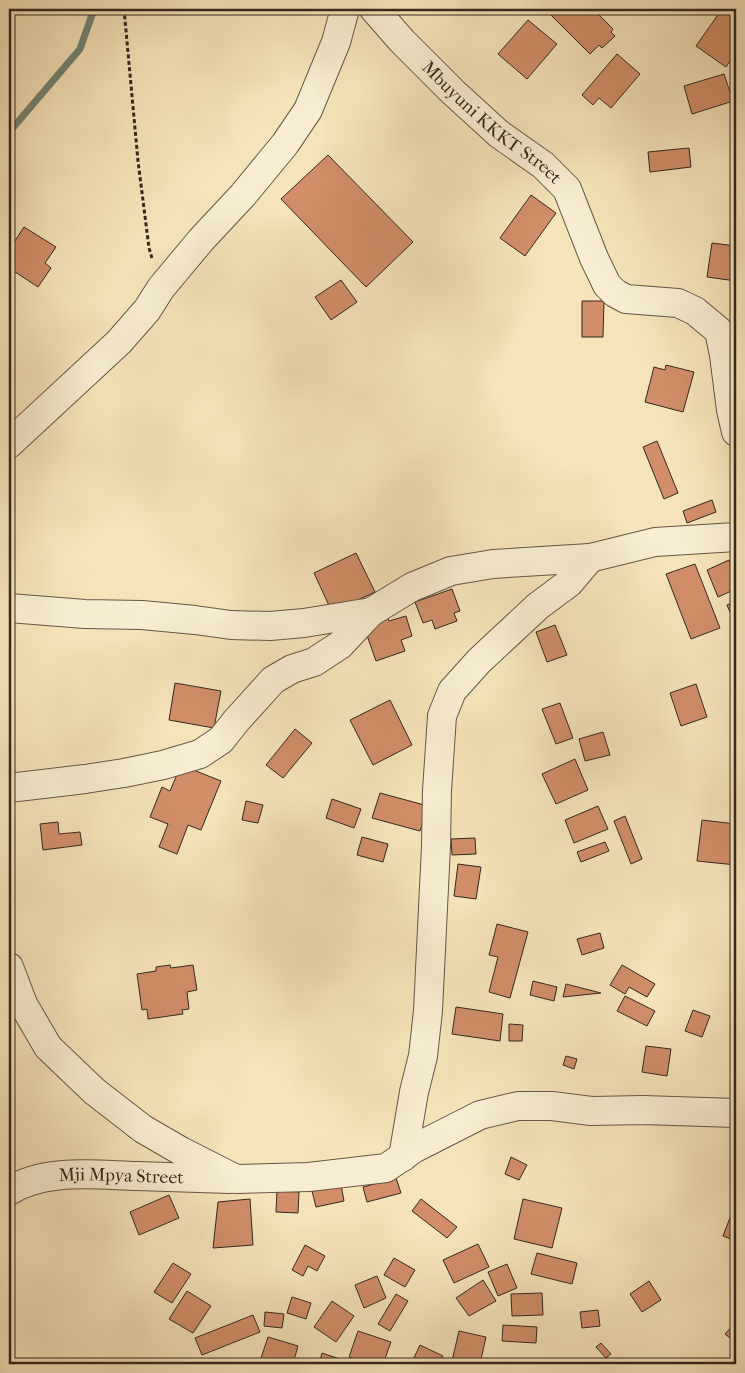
<svg xmlns="http://www.w3.org/2000/svg" width="745" height="1373" viewBox="0 0 745 1373" font-family="'IM FELL French Canon',serif">
<rect width="100%" height="100%" fill="#f5e4b9"/>
<filter id="stains"><feTurbulence type="fractalNoise" baseFrequency=".004" numOctaves="4"/><feColorMatrix values="0 0 0 0 .2 0 0 0 0 .09 0 0 0 0 .02 0 0 0 .5 -.17"/></filter>
<radialGradient id="worn" r=".72"><stop offset=".6" stop-color="#630" stop-opacity="0"/><stop offset="1" stop-color="#630" stop-opacity=".3"/></radialGradient>
<g fill="none" stroke-linecap="round" stroke-linejoin="round">
<path stroke="#728374" stroke-width="7" d="M9 131 11 130 80 49 94 9"/>
</g>
<path fill="#d18e69" stroke="#33281e" d="M555 9H593L613 29 611 32 615 36 602 48 599 45 590 54 550 14Z
M722 9H728L736 14V52L726 67 696 46Z
M528 20 557 44 527 79 498 54Z
M617 54 640 74 611 108 599 98 593 105 582 95Z
M724 74 733 101 692 114 684 86Z
M689 148 691 167 650 172 648 152Z
M328 155 413 242 366 287 281 199Z
M531 195 556 213 525 256 500 238Z
M24 227 56 247 45 263 51 268 38 287 9 268V264L14 257 9 254V250Z
M712 243 736 246V281L707 277Z
M341 280 357 302 331 320 315 297Z
M582 301H604L603 337H582Z
M666 365 694 372 683 412 645 402 654 367 665 370Z
M657 441 678 493 664 499 643 447Z
M712 500 716 512 687 523 683 511Z
M356 553 375 592 332 612 314 573Z
M729 560 736 577V589L718 597 707 570Z
M695 564 720 628 691 639 666 574Z
M452 589 460 611 454 613 457 621 435 629 432 620 423 623 415 602Z
M736 601V626L727 605Z
M387 616 389 621 406 616 412 636 401 640 405 651 376 661 363 624Z
M555 625 567 655 547 662 536 632Z
M175 683 221 691 214 728 169 720Z
M696 684 707 717 681 726 670 693Z
M390 700 412 745 373 765 350 720Z
M560 703 573 738 556 744 542 709Z
M295 729 312 743 283 778 266 765Z
M603 732 610 755 585 761 579 739Z
M575 759 588 790 556 804 542 774Z
M181 765 221 781 201 830 188 825 177 854 159 847 168 824 150 817 162 787 170 791Z
M380 793 428 806 420 831 372 818Z
M332 799 361 809 354 828 326 818Z
M246 801 263 805 258 823 242 820Z
M598 806 608 829 574 843 565 820Z
M625 816 642 859 631 864 614 821Z
M702 820 736 824V865L697 861Z
M58 822 59 834 80 832 82 845 43 850 40 824Z
M362 837 388 844 383 862 357 855Z
M475 838 476 854 452 855 451 839Z
M605 842 609 851 581 862 577 852Z
M458 864 481 867 476 899 454 896Z
M497 924 528 932 510 998 489 992 498 957 489 955Z
M600 933 604 948 582 955 577 939Z
M170 965 171 968 193 965 197 990 187 992 189 1009 182 1010 183 1014 148 1019 147 1009 142 1010 137 974 156 971V967Z
M622 965 655 984 647 997 629 987 625 994 610 985Z
M533 981 557 987 554 1001 530 995Z
M566 984 601 993 563 997Z
M625 996 655 1011 647 1026 617 1011Z
M456 1007 503 1014 500 1041 452 1034Z
M693 1010 710 1016 702 1037 685 1031Z
M509 1024 523 1025 522 1041H509Z
M646 1046 671 1049 667 1076 642 1072Z
M566 1056 577 1059 574 1069 563 1065Z
M731 1064H736V1080H731Z
M511 1157 527 1165 519 1180 505 1174Z
M396 1178 401 1193 367 1202 363 1187Z
M341 1185 344 1201 316 1207 312 1191Z
M277 1191 299 1192 298 1213 276 1212Z
M169 1195 179 1218 139 1235 130 1212Z
M250 1199 253 1245 213 1248 218 1202Z
M421 1199 457 1227 447 1238 412 1211Z
M523 1199 562 1208 552 1248 514 1239Z
M736 1202V1241L723 1236Z
M478 1244 489 1267 454 1283 443 1260Z
M305 1245 325 1256 317 1271 308 1266 303 1276 292 1270Z
M537 1253 577 1263 572 1284 531 1274Z
M394 1258 415 1270 405 1287 384 1275Z
M173 1263 191 1274 172 1303 154 1292Z
M507 1264 517 1288 498 1296 488 1272Z
M377 1276 386 1298 364 1308 355 1285Z
M483 1280 496 1301 469 1316 456 1298Z
M649 1281 661 1300 642 1312 630 1294Z
M187 1291 211 1306 193 1333 169 1319Z
M542 1293 543 1315 512 1316 511 1294Z
M396 1294 408 1301 390 1331 378 1324Z
M292 1297 311 1303 306 1319 287 1313Z
M332 1301 354 1316 336 1342 314 1327Z
M598 1310 600 1326 582 1328 580 1312Z
M265 1312 284 1314 282 1328 264 1326Z
M253 1315 260 1332 202 1355 195 1338Z
M736 1322V1343L725 1334Z
M503 1325 537 1327 536 1343 502 1341Z
M358 1331 391 1342 383 1364H370L349 1357Z
M459 1331 486 1337 480 1364H466L452 1361Z
M268 1337 298 1346 293 1364H259Z
M601 1343 611 1354 606 1358 596 1347Z
M420 1345 443 1356 439 1364H411Z
M322 1353 349 1362 348 1364H319Z
M736 1353V1364H733L730 1355Z"/>
<g fill="none" stroke-linecap="round" stroke-linejoin="round">
<g stroke="#645745" stroke-width="30">
<g id="minor">
<path id="s1" d="M374 9 402 41 453 92 499 134 543 165 567 189 594 258 607 285 615 293 626 299 678 303 695 311 719 331 724 355 731 410 736 432"/>
<path d="M9 444 119 342 147 310 161 288 201 240 243 195 285 144 308 110 336 42 345 9"/>
<path d="M9 608 85 614 142 615 195 620 231 625 270 626 304 623 371 612 412 587 451 571 493 564 590 558 655 542 736 537"/>
<path d="M9 788 85 779 124 773 163 765 200 754 221 740 236 721 273 680 292 669 314 662 340 645 371 612"/>
<path d="M9 967 23 1004 48 1047 94 1091 143 1129 181 1151 236 1179 309 1177 386 1168 415 1148 480 1115 518 1106H552L591 1111 643 1110 736 1113"/>
<path d="M403 1157 414 1092 423 1056 428 1011 436 846 437 791 442 716 452 691 479 661 538 606 569 583 590 558"/>
<path id="s2" d="M9 1191C45 1168 96 1175 137 1176 168 1177 199 1178 229 1179"/>
</g>
</g>
<path stroke="#33281e" stroke-width="3" stroke-dasharray="4 2.5" stroke-linecap="butt" d="M124 9 138 161 149 248 152 258"/>
<use href="#minor" stroke="#f8edd2" stroke-width="28"/>
</g>
<g text-anchor="middle" stroke-width="5" stroke-linejoin="round" paint-order="stroke">
<g font-size="18" fill="#33281e" stroke="#f8edd2">
<text dy="6" stroke="none"><textPath href="#s1" startOffset="164">Mbuyuni KKKT Street</textPath></text>
<text dy="6" stroke="none"><textPath href="#s2" startOffset="115">Mji Mpya Street</textPath></text>
</g>
</g>
<rect width="745" height="1373" fill="none" stroke="#f5e4b9" stroke-width="30"/>
<rect x="10" y="10" width="725" height="1353" fill="none" stroke="#33281e" stroke-width="2.5"/>
<rect x="15" y="15" width="715" height="1343" fill="none" stroke="#33281e"/>
<rect width="100%" height="100%" filter="url(#stains)"/>
<rect width="100%" height="100%" fill="url(#worn)"/>
</svg>
